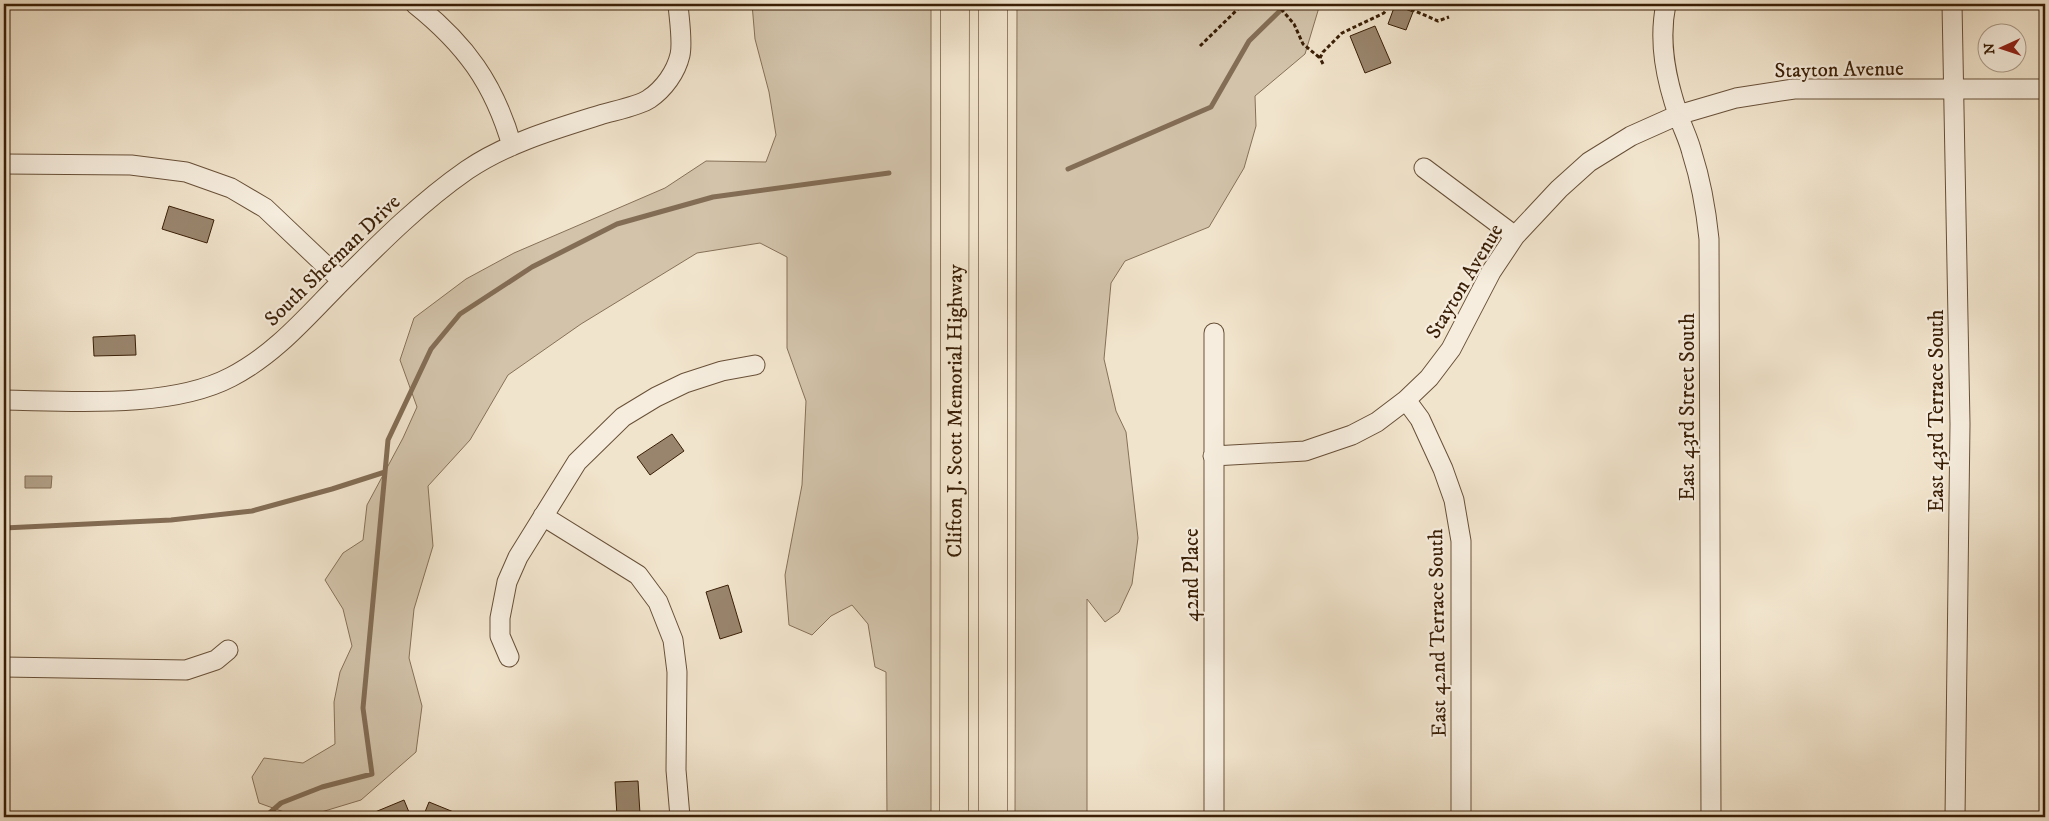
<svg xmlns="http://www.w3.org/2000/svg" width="2049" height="821" viewBox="0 0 2049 821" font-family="'IM FELL DW Pica',serif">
<rect width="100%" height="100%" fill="#f1e4cc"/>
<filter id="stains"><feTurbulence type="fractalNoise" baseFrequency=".004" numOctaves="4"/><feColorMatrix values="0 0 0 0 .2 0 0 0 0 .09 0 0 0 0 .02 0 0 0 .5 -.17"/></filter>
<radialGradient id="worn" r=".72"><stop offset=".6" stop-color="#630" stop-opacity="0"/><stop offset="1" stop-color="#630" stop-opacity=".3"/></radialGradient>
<path fill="#d2c3aa" stroke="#867158" d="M752 4H931V817H887L886 672 875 667 868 624 852 605 831 616 812 635 789 625 785 575 802 485 806 401 787 348V257L760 243 697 253 581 324 508 375 470 440 428 486 433 546 414 609 409 658 422 706 416 752 361 800 318 813 295 816 259 803 252 777 264 758 303 763 335 744 334 702 340 672 352 646 343 609 325 580 343 553 363 540 367 505 403 438 417 407 400 360 414 318 466 279 514 253 665 188 706 161 766 162 776 135 769 92 755 39Z
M1017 4H1320L1305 54 1255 96 1256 126 1244 168 1209 227 1125 261 1111 283 1104 359 1116 411 1126 432 1138 538 1132 584 1119 612 1105 622 1087 599V817H1015Z"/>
<path fill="#b3a189" stroke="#836d55" d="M25 476H52L51 488H25Z"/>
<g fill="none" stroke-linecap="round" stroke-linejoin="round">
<path stroke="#836d55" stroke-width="5" d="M1068 169 1211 107 1249 41 1287 4
M4 528 171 520 252 511 332 489 385 472
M265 817 281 803 322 787 372 774 363 708 388 440 431 349 460 314 532 267 617 224 713 197 889 173"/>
</g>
<path fill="#99856d" stroke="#3a1f06" d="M1395 5 1413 12 1406 30 1388 24Z
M1375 26 1391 63 1365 73 1350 36Z
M169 206 214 220 207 243 162 229Z
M135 335 136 355 94 356 93 337Z
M672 434 684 451 650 475 637 457Z
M728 585 742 632 720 639 706 592Z
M638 781 640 814 617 816 615 782Z
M404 800 411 817H363Z
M429 802 466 817H423Z"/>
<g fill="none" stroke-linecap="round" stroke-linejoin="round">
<g stroke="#685038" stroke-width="21">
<path id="street" d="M415 4C465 44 494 83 512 146
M1666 4C1658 42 1666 80 1679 117 1683 129 1689 140 1692 153 1701 181 1706 210 1709 239L1711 817
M1952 4 1960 424 1955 817
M4 164 131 165 186 172 231 188 265 208 342 281
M1424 168 1515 236
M1214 333V817
M4 400C71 401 170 409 231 377 276 354 308 315 343 280 382 241 421 202 467 170 507 143 555 129 600 115 613 111 639 106 649 99 664 89 676 72 680 55 683 42 679 18 678 4
M1406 400 1420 419 1443 469 1454 500 1461 541V817
M1213 456 1305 451 1352 435 1377 422 1406 400 1429 378 1451 349 1491 272 1515 236 1559 189 1589 162 1631 136 1678 115 1736 98 1794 89H2045
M543 516 638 575 658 602 673 640 677 672 676 770 680 817
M509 657 500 636V618L507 582 518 557 577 462 623 417 656 397 685 383 722 371 755 365
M4 667 186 670 216 660 228 650"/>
</g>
<g stroke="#3a1f06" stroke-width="29">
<g id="highway">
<path id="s1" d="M954 817 955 4"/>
<path d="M993 817V4"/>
</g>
</g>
<path stroke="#3a1f06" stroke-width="3" stroke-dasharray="4 2.5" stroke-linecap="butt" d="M1277 4 1294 24 1303 44 1320 58
M1399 4 1438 21 1449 17
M1200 46 1243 4
M1323 64 1320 58 1323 52 1342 33 1384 13 1390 4"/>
<use href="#street" stroke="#f6edde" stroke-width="19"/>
<use href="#highway" stroke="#f1e4cc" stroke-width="28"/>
</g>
<g text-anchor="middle" stroke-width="4.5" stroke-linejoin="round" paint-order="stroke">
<g font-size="21" fill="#3a1f06" stroke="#f6edde">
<text transform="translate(1839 69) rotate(-1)" y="7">Stayton Avenue</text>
<text transform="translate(332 260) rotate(-44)" y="7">South Sherman Drive</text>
<text transform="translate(1464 281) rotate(-59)" y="7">Stayton Avenue</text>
<text transform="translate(1687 407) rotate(-90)" y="7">East 43rd Street South</text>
<text dy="7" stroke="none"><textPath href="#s1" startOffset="406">Clifton J. Scott Memorial Highway</textPath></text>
<text transform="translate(1936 411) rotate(-90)" y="7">East 43rd Terrace South</text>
<text transform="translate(1191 575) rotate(-90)" y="7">42nd Place</text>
<text transform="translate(1437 633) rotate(-91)" y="7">East 42nd Terrace South</text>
</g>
</g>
<rect width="2049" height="821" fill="none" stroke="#f1e4cc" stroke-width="20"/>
<rect x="5" y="5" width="2039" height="811" fill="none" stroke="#3a1f06" stroke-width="2.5"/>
<rect x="10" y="10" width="2029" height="801" fill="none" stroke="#3a1f06"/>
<g transform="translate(2002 48) rotate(267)"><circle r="24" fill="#f6edde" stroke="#ab9b88"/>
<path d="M0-4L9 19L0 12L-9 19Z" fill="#8f2418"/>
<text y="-8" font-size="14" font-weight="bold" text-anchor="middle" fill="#3a1f06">N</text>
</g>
<rect width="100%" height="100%" filter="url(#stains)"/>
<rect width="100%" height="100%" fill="url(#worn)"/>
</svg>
